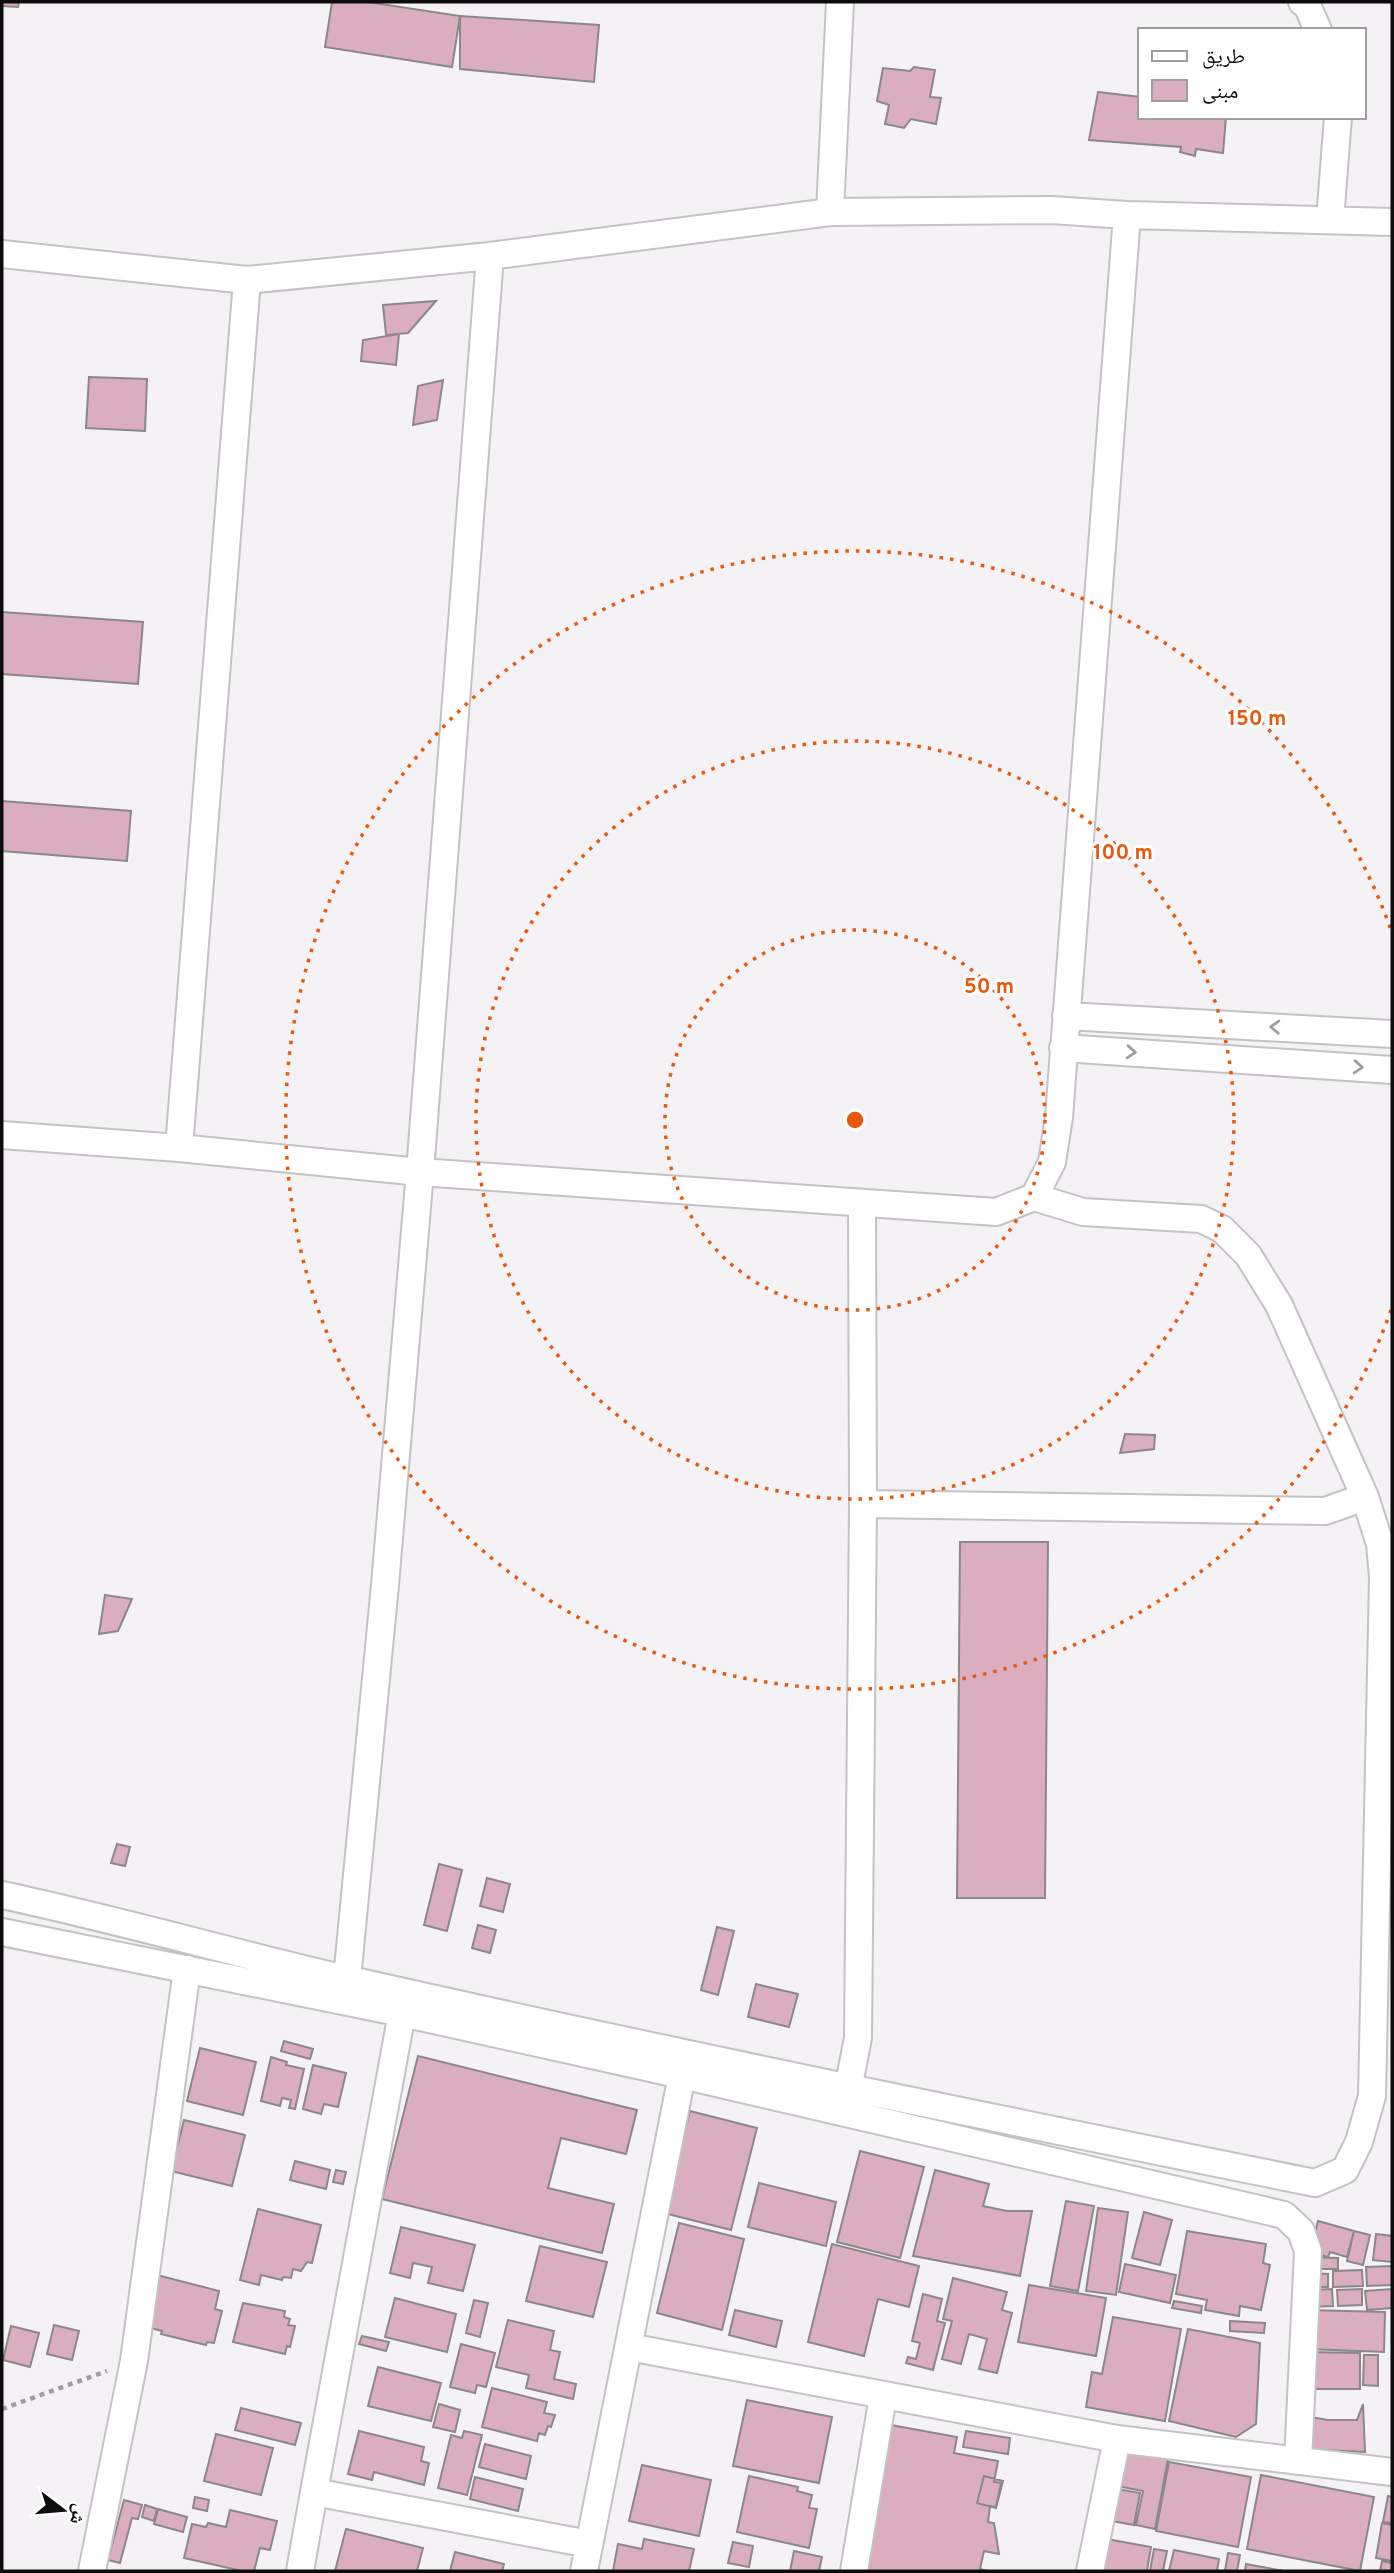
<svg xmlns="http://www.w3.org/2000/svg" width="1394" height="2573" viewBox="0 0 1394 2573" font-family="Overpass,'Noto Naskh Arabic',sans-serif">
<rect width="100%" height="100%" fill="#f5f2f5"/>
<path fill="#daadbf" stroke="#8c888a" stroke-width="2" d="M2 2H19L18 7 2 6Z
M332 2H368L460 16 452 67 325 47Z
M460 16 599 25 594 82 460 69Z
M914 67 935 70 930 97 941 98 936 124 911 119 904 128 885 124 889 105 877 101 883 68 910 71Z
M1098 92 1140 97V117H1226L1223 153 1196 149 1195 156 1180 152 1181 147 1089 140Z
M436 301 408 333 386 335 383 305Z
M399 334 396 365 361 361 363 340Z
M89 377 147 379 145 431 86 428Z
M443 380 437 420 413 425 418 386Z
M2 612 143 622 138 684 2 674Z
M2 801 131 811 127 861 2 851Z
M1125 1434 1155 1435 1154 1449 1120 1453Z
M960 1542H1048L1045 1898H957Z
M105 1595 132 1599 118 1631 99 1634Z
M117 1844 130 1847 125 1866 111 1863Z
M439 1864 462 1870 447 1931 424 1925Z
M487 1878 510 1884 503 1912 480 1906Z
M478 1925 496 1930 490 1953 472 1948Z
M717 1927 734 1931 718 1995 701 1990Z
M756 1984 798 1994 789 2027 748 2017Z
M284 2041 313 2049 310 2059 281 2051Z
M200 2048 256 2062 243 2115 187 2101Z
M418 2056 637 2110 626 2154 561 2138 548 2188 614 2204 602 2253 382 2199Z
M271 2057 287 2062 286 2065 304 2069 295 2109 289 2108 291 2100 282 2098 280 2106 261 2101Z
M313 2065 346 2073 338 2107 324 2104 321 2114 303 2109Z
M690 2111 757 2128 731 2230 664 2213Z
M184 2120 245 2135 232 2186 171 2171Z
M860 2151 924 2167 900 2258 837 2242Z
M295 2161 330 2170 326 2189 290 2180Z
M336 2170 346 2172 343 2184 333 2182Z
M935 2170 989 2184 983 2206 1007 2211H1032L1020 2276 913 2256Z
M759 2183 836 2202 826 2246 748 2227Z
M1066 2201 1094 2206 1078 2291 1050 2286Z
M1098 2208 1128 2212 1116 2295 1086 2291Z
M258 2209 321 2225 312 2263 307 2262 301 2271 293 2269 291 2278 283 2277 282 2280 261 2275 259 2285 240 2280Z
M1144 2212 1172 2220 1160 2265 1132 2258Z
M1318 2221 1354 2231 1347 2257 1330 2252 1328 2257 1310 2252Z
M679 2223 744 2239 722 2330 657 2313Z
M401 2227 475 2245 463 2291 428 2283 432 2267 413 2263 410 2278 390 2273Z
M1187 2231 1266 2244 1263 2263 1270 2265 1261 2310 1240 2306 1239 2316 1205 2310 1207 2300 1176 2294Z
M1354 2231 1370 2235 1363 2265 1347 2261Z
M1376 2234 1392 2236V2262L1373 2260Z
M832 2244 919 2266 909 2307 878 2299 864 2356 808 2342Z
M540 2246 607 2262 593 2317 526 2301Z
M1309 2257 1338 2258V2269H1309Z
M1125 2264 1176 2275 1170 2303 1119 2292Z
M1392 2266V2285L1367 2286 1366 2267Z
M1362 2270 1363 2286 1333 2287V2271Z
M1309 2273 1328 2274V2287H1309Z
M153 2274 219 2291 215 2309 222 2311 214 2343 207 2342 206 2345 161 2334 162 2331 140 2325Z
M953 2278 1007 2292 1002 2310 1012 2313 997 2373 979 2369 987 2339 969 2334 961 2364 942 2359 952 2321 943 2319Z
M1029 2285 1106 2298 1096 2356 1018 2342Z
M1332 2289 1333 2306 1309 2307 1308 2290Z
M1362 2289V2305L1338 2306 1337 2290Z
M1392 2289V2308L1367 2310 1365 2291Z
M923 2294 942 2299 937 2321 945 2323 933 2370 906 2363 908 2357 916 2359 920 2343 912 2341Z
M395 2298 456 2314 447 2352 385 2337Z
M474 2300 488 2303 480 2337 466 2333Z
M1174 2301 1202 2306 1201 2313 1172 2308Z
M243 2303 285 2311 284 2317 290 2319 288 2325 295 2326 290 2347 287 2346 285 2354 233 2342Z
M735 2310 782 2321 776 2347 729 2335Z
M1308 2310 1385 2312 1384 2352 1307 2349Z
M1113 2317 1181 2329 1165 2421 1086 2407 1092 2372 1102 2374Z
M508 2320 554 2331 550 2350 560 2352 554 2379 576 2384 573 2399 526 2388 529 2375 496 2367Z
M1230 2321 1265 2323 1264 2333 1230 2331Z
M54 2325 79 2331 72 2360 47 2354Z
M11 2326 39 2333 30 2367 3 2360Z
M1188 2329 1260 2343 1256 2424 1236 2437 1169 2421Z
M362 2336 389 2342 386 2351 359 2344Z
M461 2344 495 2353 486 2387 477 2385 475 2393 450 2387Z
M1309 2352 1360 2353V2389H1309Z
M1364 2355H1378V2386L1363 2385Z
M378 2367 441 2383 431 2421 368 2406Z
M492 2388 547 2402 544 2413 555 2415 551 2427 548 2426 545 2435 539 2433 537 2441 482 2427Z
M747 2400 832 2417 819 2483 733 2466Z
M439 2404 460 2410 455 2432 433 2427Z
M1363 2404 1365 2452 1304 2449V2416L1328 2420H1357Z
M241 2408 301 2423 295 2445 235 2430Z
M891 2425 957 2437 954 2453 998 2461 994 2482 1001 2483 996 2507 990 2506 988 2522 994 2523 999 2554 984 2551 980 2569 988 2571H864Z
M359 2431 424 2447 421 2461 429 2463 424 2485 374 2472 372 2480 348 2474Z
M464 2431 482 2435 467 2495 438 2488 451 2435 462 2438Z
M966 2431 1010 2438 1008 2454 963 2447Z
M216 2434 273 2448 261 2495 204 2481Z
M485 2444 531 2456 526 2479 479 2467Z
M1124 2451 1168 2459 1155 2529 1136 2525 1143 2491 1117 2486Z
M1169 2462 1251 2477 1238 2547 1156 2531Z
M642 2465 711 2480 699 2536 629 2521Z
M1261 2475 1374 2497 1360 2571 1247 2549Z
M749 2476 798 2487 797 2491 812 2495 809 2508 817 2509 809 2548 737 2532Z
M984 2476 1003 2481 996 2508 977 2503Z
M475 2477 523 2489 518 2511 470 2499Z
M1117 2489 1140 2493 1134 2525 1111 2521Z
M1388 2496 1392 2497V2523L1383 2522Z
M195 2497 209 2500 207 2511 193 2508Z
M124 2500 142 2505 138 2519 132 2518 120 2563 108 2560Z
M145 2505 157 2509 154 2521 142 2517Z
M158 2509 187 2517 183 2532 154 2524Z
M230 2510 277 2521 270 2550 260 2548 254 2571H242L184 2558 192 2524 206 2527 208 2523 226 2527Z
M1382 2523 1392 2525V2561L1376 2558Z
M346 2529 423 2548 417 2571H335Z
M1101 2538 1151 2547 1147 2571H1095Z
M644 2539 694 2549 689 2571H613L618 2544 642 2549Z
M733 2542 753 2546 749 2567 728 2563Z
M1154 2549 1167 2551 1163 2571H1150Z
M1174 2550 1219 2559 1217 2571H1169Z
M794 2551 822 2557 819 2571H790Z
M455 2552 504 2564 502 2571H450Z
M1228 2553 1240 2555 1237 2571H1225Z
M1382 2561 1392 2563V2571H1380Z
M1246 2564 1284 2571H1245Z"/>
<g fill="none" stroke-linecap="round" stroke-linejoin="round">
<g stroke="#c5c2c5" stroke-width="30">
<path id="minor" d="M1302 2 1306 3 1318 30
M830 212 840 2
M1330 220 1338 117
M2 254 247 280 490 256 830 212 1051 210 1127 215 1392 222
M1066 1016 1392 1034
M1063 1048 1392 1070
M2 1135 179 1148 420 1172 996 1212 1034 1197 1083 1212 1201 1219 1222 1229 1248 1255 1279 1305 1365 1497 1380 1544 1383 1577 1372 2096 1359 2142 1345 2170 1315 2183C993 2118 670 2052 350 1980 233 1953 119 1920 2 1895
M179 1148 247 280
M1034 1197 1052 1162 1059 1117 1127 215
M863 1504 1325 1511 1365 1497
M2 1932 402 2013 682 2075 1284 2215 1301 2231 1308 2251 1298 2461
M347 1979 385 1585 420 1172 490 256
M848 2089 858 2038 863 1504 862 1204
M629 2347 1117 2439 1392 2472
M314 2492 402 2013
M92 2571 134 2361 187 1969
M300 2571 314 2492 589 2544
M584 2571 682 2075
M854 2571 883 2396
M1090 2571 1117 2439"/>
</g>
<path stroke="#a09da0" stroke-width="4.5" stroke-dasharray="5 5" stroke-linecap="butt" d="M2 2409 107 2371"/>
<use href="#minor" stroke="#fff" stroke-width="26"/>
</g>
<defs><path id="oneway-chevron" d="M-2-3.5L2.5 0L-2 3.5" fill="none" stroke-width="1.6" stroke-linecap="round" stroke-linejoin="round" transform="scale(1.75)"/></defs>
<g stroke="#9e9e9e">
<use href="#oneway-chevron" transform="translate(1275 1027) rotate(-177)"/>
<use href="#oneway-chevron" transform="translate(1131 1052) rotate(4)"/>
<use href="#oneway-chevron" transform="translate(1358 1067) rotate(4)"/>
</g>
<g fill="none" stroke="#e8590c" stroke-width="3.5" stroke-dasharray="3.5 7">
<circle cx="855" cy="1120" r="190"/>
<circle cx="855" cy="1120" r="379"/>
<path d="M1391 1310A569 569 0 1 1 1391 930"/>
</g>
<circle cx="855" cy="1120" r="10" fill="#e8590c" stroke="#fff" stroke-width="3.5"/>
<g font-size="21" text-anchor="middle" font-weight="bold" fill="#e8590c" stroke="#fff" stroke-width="6" stroke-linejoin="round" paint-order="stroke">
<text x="1257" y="725">150 m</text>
<text x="1123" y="859">100 m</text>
<text x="989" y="993">50 m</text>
</g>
<rect width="1394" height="2573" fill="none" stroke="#0d0c0d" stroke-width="7"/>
<rect x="1138" y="28" width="228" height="91" fill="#ffffff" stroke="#9e9e9e" stroke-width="2"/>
<rect x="1152" y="51" width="35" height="10" fill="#ffffff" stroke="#9e9e9e" stroke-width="2"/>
<text x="1202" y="63" font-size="21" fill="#0d0c0d">طريق</text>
<rect x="1152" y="80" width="35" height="21" fill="#daadbf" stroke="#9e9e9e" stroke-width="2"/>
<text x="1202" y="98" font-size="21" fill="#0d0c0d">مبنى</text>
<g transform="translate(63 2510) rotate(106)" stroke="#ffffff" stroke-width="5" paint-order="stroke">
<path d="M0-5L12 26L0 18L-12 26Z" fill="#0d0c0d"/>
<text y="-10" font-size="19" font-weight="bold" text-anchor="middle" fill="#0d0c0d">ش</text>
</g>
</svg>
